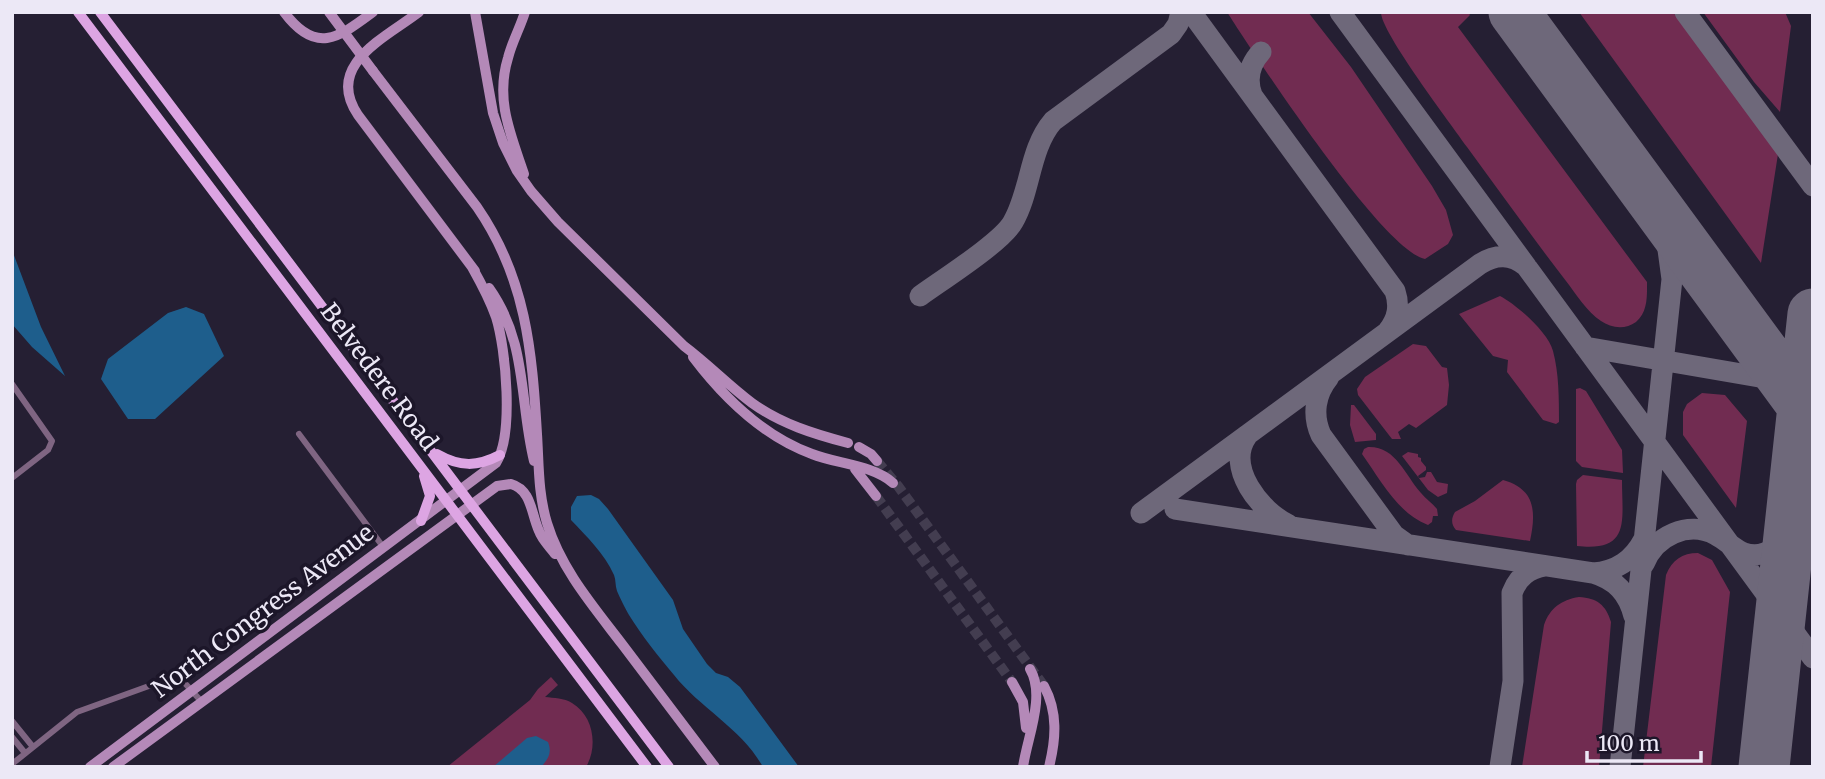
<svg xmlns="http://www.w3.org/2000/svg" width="1825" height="779" viewBox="0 0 1825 779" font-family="Merriweather,serif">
<rect width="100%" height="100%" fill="#251f33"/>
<path fill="#712c51" d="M1227 12H1308L1351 67 1432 186 1446 210 1453 235 1448 244 1425 259C1383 251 1255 56 1227 12Z
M1381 12H1468L1470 15 1458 27 1647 282C1647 296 1648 312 1636 322 1625 330 1611 328 1601 321 1587 312 1576 294 1566 281 1532 237 1500 192 1467 147 1452 125 1380 31 1381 12Z
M1579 12H1673L1778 154 1761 263Z
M1703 12H1785L1791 26 1780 112 1754 82Z
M1500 296C1517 305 1548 332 1553 351 1559 373 1559 399 1559 422L1556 424 1543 420 1507 372 1508 360 1493 356 1459 314Z
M1413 344 1426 346 1442 367 1447 368 1449 385 1447 405 1416 428 1409 424 1398 432 1401 439H1392L1358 395 1357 389 1365 377Z
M1580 388 1586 391 1622 450 1623 473 1582 467 1576 461V389Z
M1702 393 1725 395 1747 421 1736 508 1683 435V412L1687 404Z
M1351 405H1354L1376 434V440L1355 442 1350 425Z
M1368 447C1396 446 1405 475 1421 493 1426 499 1432 503 1437 509L1438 516H1433L1432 522 1428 525C1397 513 1380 479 1362 454L1364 449Z
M1408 452 1418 454V457L1421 458V461L1426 467V470L1418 476 1419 478 1425 477 1427 472H1431L1437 482 1448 484 1447 493 1438 497 1428 490 1402 456Z
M1583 475 1622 480C1622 521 1631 552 1577 546L1576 484 1577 480Z
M1503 480C1536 489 1536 513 1530 541L1456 530C1451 525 1451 518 1455 512L1475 501Z
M1698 553 1712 560 1730 592 1711 767H1643L1666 575C1672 560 1682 553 1698 553Z
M1579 597C1597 598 1606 605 1611 622L1599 767H1522L1544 625C1550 608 1561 600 1579 597Z
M551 677 558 685 545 697C554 698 564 698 572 703 594 716 598 747 586 767H447L530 700 538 689Z"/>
<path fill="#1e5e8c" d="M12 250 41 327 65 376 32 347 12 324Z
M186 307 204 314 224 356 155 419H128L101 379 108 359 168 313Z
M591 495 599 499 608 509 673 600 683 629 707 664 716 673 728 677 740 687 799 767H763C742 729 700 708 674 675 658 656 642 636 629 615 625 608 620 598 617 591 615 585 616 580 614 575 604 553 587 537 571 520V507L577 496Z
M536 736 548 742C552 753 549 758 541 767H493L527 738Z"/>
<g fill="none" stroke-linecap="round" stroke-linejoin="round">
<path stroke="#6e687a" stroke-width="21" d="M1191 12 1395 291C1400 306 1398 318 1388 331
M1340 12 1813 658
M1685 12 1813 186
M1252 95C1246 79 1249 65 1261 52
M920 296C942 280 1002 242 1013 222 1031 191 1029 149 1053 121L1171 34 1178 24 1181 12
M1585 347 1765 378 1784 387 1803 407
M1329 377C1315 394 1312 415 1321 435L1394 535 1408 545
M1247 436C1225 467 1260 511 1289 525
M1175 509 1593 573C1617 571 1633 560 1644 539
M1141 513 1480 264C1496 254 1511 254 1526 266
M1644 564C1655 536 1688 520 1716 535 1726 540 1734 549 1744 553 1766 560 1785 544 1790 525
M1593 573C1616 580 1628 593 1634 616
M1500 767 1513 681 1512 593C1518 577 1528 569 1545 566
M1620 767 1672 279 1666 235 1645 192"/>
<path stroke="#6e687a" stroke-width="51" d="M1514 12 1813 420
M1764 767 1813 314"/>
<path stroke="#433d50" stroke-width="10" stroke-dasharray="10 5" stroke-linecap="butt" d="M877 461 898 486 1044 686
M876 496 1012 682"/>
<path stroke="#7f6582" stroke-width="6" d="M12 384 52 441 48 450 12 478
M299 434 384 548
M12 721 33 747
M12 737 25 753
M12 764 77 712 171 678 182 680 201 701"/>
<path stroke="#b489b8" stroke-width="10" d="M284 12C316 55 338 38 373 12
M419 12C385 38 324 65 358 115L475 271
M475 12 493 113 503 143 517 171 531 191 558 222 684 346C708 364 728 385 752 403 781 424 814 434 848 443
M373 71 477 207C526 278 532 350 537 434 539 465 538 493 547 523 561 569 593 606 622 644 653 685 684 726 715 767
M524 174C511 135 495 100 508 58 512 42 520 28 525 12
M489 288C528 343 519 400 534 461
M693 357C724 398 763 436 812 454 837 464 873 465 893 483
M859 447 871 454 877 461
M855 469 876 496
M1012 682 1023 702 1026 728
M1044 686C1058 712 1056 739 1049 767
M90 767 496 463C514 435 506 349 496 317 490 300 481 283 472 267
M113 767 497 486 511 484C532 490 531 514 539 531 542 540 550 547 555 554
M1023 767C1027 738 1046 696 1030 669"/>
<path stroke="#dda5e3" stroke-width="10" d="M78 12 647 767
M100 12 669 767
M437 454C460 467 477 467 500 455
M421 521 430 496 424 476"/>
<path stroke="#b489b8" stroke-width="10" d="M329 12 373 71"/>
</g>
<g text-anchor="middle" stroke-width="7" stroke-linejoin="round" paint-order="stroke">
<g font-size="24" fill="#ece8f6" stroke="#1c1629">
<text transform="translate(379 377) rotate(53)" y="8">Belvedere Road</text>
<text transform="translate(263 611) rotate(-37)" y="8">North Congress Avenue</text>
</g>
</g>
<rect width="1825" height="779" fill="none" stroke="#ece8f6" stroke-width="28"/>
<path d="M1587 751v10h114v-10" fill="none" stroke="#ece8f6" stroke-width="3.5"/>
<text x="1598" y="751" font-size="21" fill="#ece8f6" stroke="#1c1629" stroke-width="5" paint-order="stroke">100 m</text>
</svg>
